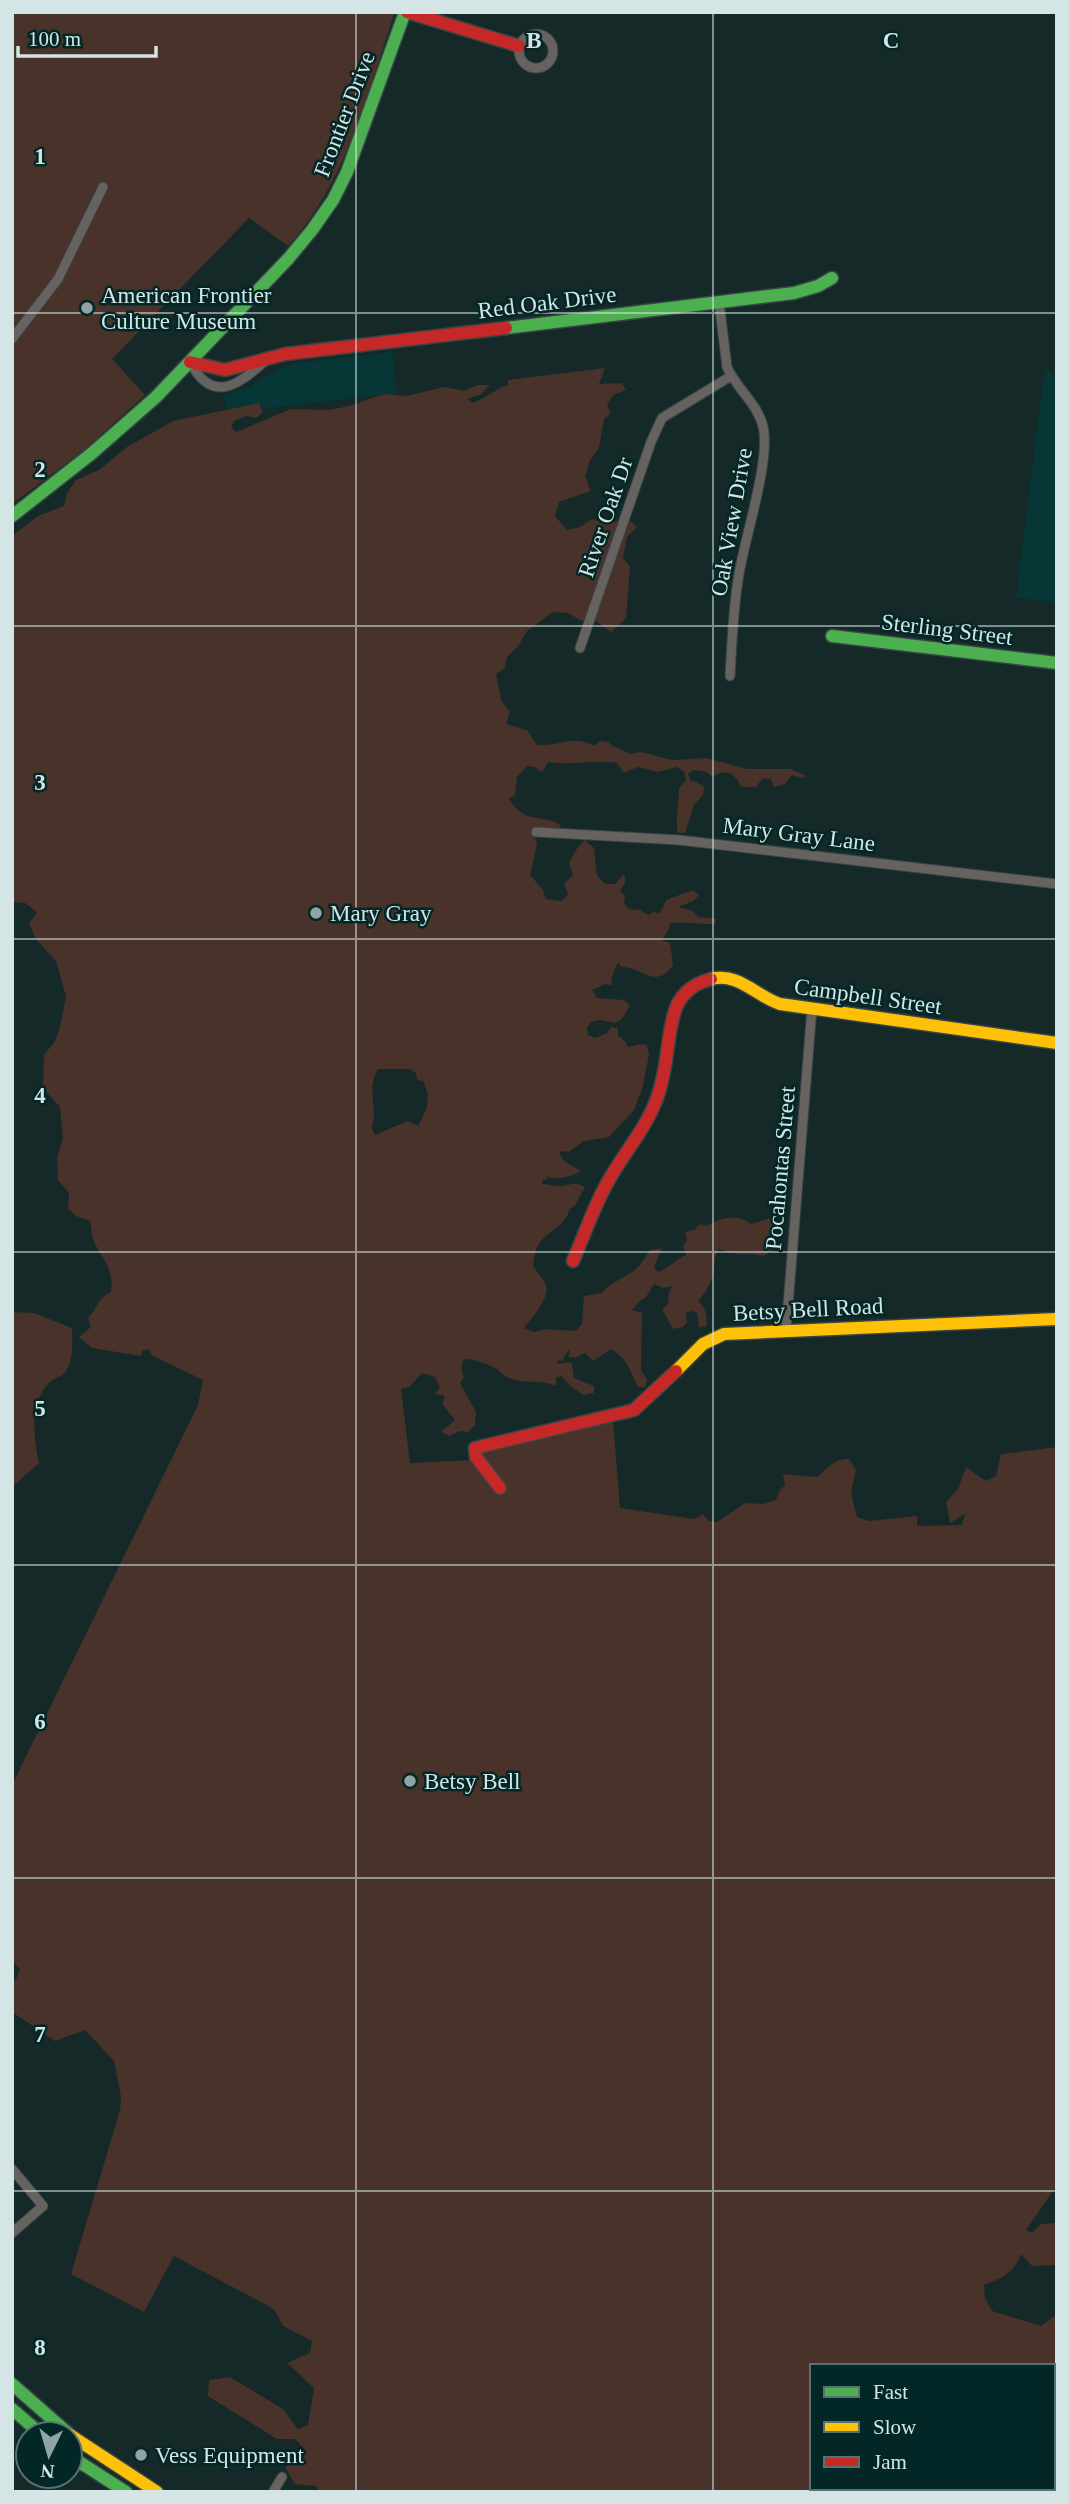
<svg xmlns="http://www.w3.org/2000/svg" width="1069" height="2504" viewBox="0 0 1069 2504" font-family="Georgia,serif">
<rect width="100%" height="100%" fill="#152928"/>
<path fill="#063635" d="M392 352 397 393 226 413 224 395 249 387 278 369 298 363Z
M1045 368 1057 378V602L1016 598Z"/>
<path fill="#48322a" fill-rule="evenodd" d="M12 12H395C366 95 348 180 288 246L249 218 112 359 145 395 84 450 12 504Z
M605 368 599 384 622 383 626 390 613 395 607 405 611 413 604 419 599 448 590 460 585 476 591 491 559 502 555 516 567 530 580 527 592 519 607 523 628 519 637 527 627 537 623 558 630 567 626 618 611 632 596 621H582L568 613 553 612 527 631 518 646 507 657 505 668 496 674 501 700 510 712 506 724 527 730 537 745C560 747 571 734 594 746L600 741 608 742 613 746 630 754 641 752 672 760 706 758 747 769H791L806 776 802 778 792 775 785 784 774 787 771 779 763 778 756 787H741C736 773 725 768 712 777L707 772 693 770 688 774 691 781 697 782 704 787 703 795 694 805 685 833H678C675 824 679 800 679 788L686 781 684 772 677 767 658 772 638 767 624 773 617 763C593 759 571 766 548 762L542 772 535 767 527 766 517 777 515 796 509 798C523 825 540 813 561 825L559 829 533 831 537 844 530 875 543 890 546 899 562 901 568 894 564 884 573 875 569 862 578 847 585 840 594 848 597 875 605 884H615L624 874 626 881 620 891 625 896 624 903 629 909 640 910 649 915 653 912 660 913 666 900 693 890 699 895 693 901 678 907 693 911 698 917 716 919 715 924C700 925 686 921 670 923L669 929 662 940 670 943 673 965C655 991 642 966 621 967L618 962 611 979 612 985 605 984 592 990 597 998 624 1000 630 1006 621 1020 614 1023 601 1020 591 1022 587 1028 588 1035 595 1038 607 1033 611 1027 618 1028V1036L625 1041 628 1047 640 1044 647 1045 649 1055 643 1086 634 1110 609 1137 584 1141 569 1152 561 1151 559 1153 564 1161 581 1171C571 1177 557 1180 546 1177L547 1180H542V1184C548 1184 555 1186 561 1186 571 1185 575 1181 585 1187L576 1204 569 1210C567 1225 547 1231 539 1244 535 1250 534 1258 533 1266 537 1272 544 1279 546 1286 550 1298 531 1319 524 1328L534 1332 545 1329 576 1331 582 1324 584 1296 602 1293C610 1282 625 1278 636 1269 642 1264 645 1256 651 1250L662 1248 654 1267 658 1272C669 1269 675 1259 686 1255L683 1246 687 1240 685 1232 694 1230 700 1224 707 1226C720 1217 738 1214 751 1224L771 1218 774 1226 773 1249 764 1256C744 1252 739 1257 719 1249 714 1257 715 1261 714 1270 712 1283 706 1292 698 1301 706 1307 708 1317 706 1326L699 1328 697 1313 693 1311 686 1313 687 1322 683 1327 673 1329 662 1309 669 1303 668 1296 672 1286 663 1288 654 1284 646 1297 640 1301 632 1310 642 1313 641 1362V1370L647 1380 645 1387H638C630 1371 628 1359 611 1349L593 1361 585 1353 575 1358 568 1357 570 1351 568 1350 562 1361 557 1360 558 1364 568 1362 572 1364 574 1378 594 1386V1393L584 1395 571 1387 561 1376 556 1378V1386C541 1379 521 1385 505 1376 504 1376 498 1369 497 1369 488 1364 474 1359 464 1359L461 1368 464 1377 460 1383 476 1412 475 1425 468 1432 460 1431 449 1436 441 1432 455 1420 443 1405 444 1396 435 1394 440 1387 435 1377 422 1373 409 1387 401 1389 410 1463 475 1460 483 1451 613 1420 620 1508 694 1519 703 1514 709 1521 717 1522 745 1503 763 1504 776 1500 780 1490 785 1485 783 1474 818 1477C827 1467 836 1458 849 1459L856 1470 851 1493 857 1517 869 1521 917 1516V1526L962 1525 965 1514 950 1523 946 1502 958 1489 966 1467 986 1481 996 1476 1001 1454 1057 1447V2185L1026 2230 1032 2233 1041 2224 1057 2223V2265L1032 2266 1021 2254C1014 2273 1002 2278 984 2285L985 2298 992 2311 1041 2326 1057 2314V2492H319L316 2486 295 2484 285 2467 306 2451 295 2439H277L208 2396 209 2380 230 2377 283 2409 298 2429 308 2425 314 2388 287 2363 310 2353 312 2341 283 2326 274 2309 174 2256 144 2312 71 2274 120 2110 121 2097 114 2061 85 2030 55 2041 12 2012V1981H15L20 1970 12 1959V1785L198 1405 203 1380 151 1355 149 1349 142 1351 141 1356 92 1348 79 1337 91 1327 88 1317C99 1310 93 1301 111 1292 114 1269 104 1262 95 1244 92 1237 91 1228 90 1221L76 1216 68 1209 69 1193 58 1180 57 1157 63 1139 60 1107 43 1088 44 1055 55 1041 60 1027 66 996 56 961 36 939 29 924 37 912 25 903 12 902V536L38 516 64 506 67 493 76 480 99 470 127 447 173 421 259 403 263 412 256 418 246 416 234 421 231 427 236 432 291 409 329 410 349 406 384 394 407 396 444 387 464 391 478 385H490L480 395 467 399 473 403C484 399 499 387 508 385V380ZM378 1069H409L416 1073 417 1080 423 1081C432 1099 427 1109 418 1126L408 1121 375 1135C369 1126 374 1123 374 1114 373 1097 369 1085 378 1069ZM812 2366H1053V2488H812Z
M12 1312 34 1313 72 1328C72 1342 75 1365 62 1375 58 1378 51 1380 48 1384 29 1404 34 1439 39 1463L12 1487Z"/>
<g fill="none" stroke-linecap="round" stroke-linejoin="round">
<g stroke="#354645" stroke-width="11">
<path id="street" d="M519 51a17 17 0 1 1 34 0a17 17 0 1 1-34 0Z
M719 302 727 367C736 388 757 403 763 426 771 459 745 537 739 574 733 608 732 642 730 676
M12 339 58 279 103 187
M190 362C212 404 238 386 265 361
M580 648 651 442 662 418 731 376
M536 832 679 840 1057 884
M786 1330 812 1008
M12 2169 43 2206 12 2233
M273 2492 282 2477"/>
</g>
<g stroke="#354645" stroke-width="15">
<path id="fast" d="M506 328 794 293 818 286 832 278
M12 516 91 454 156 397 288 259 312 230 333 200 347 172 405 12
M832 636 1057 663
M12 2384 69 2434
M12 2409 41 2434
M70 2456 126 2492"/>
</g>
<g stroke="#354645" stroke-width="15">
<path id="slow" d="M711 979C738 972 756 996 780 1004L1057 1043
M676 1371 703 1344 724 1334 1057 1319
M70 2435 157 2492"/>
</g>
<g stroke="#354645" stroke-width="15">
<path id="jam" d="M407 12 519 46
M190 362 225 370 285 354 506 328
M573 1261C586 1231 596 1200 613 1173 628 1148 647 1126 657 1098 668 1069 666 1042 674 1014 679 995 692 984 711 979
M500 1488 476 1457 475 1448 634 1410 676 1371"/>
</g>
<use href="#street" stroke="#66625f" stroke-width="9"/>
<use href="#fast" stroke="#4caf50" stroke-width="12"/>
<use href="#slow" stroke="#ffc107" stroke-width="12"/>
<use href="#jam" stroke="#c62828" stroke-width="12"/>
</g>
<path fill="none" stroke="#d3e6e5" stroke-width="2" stroke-opacity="0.55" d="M356 12V2492M713 12V2492M12 313H1057M12 626H1057M12 939H1057M12 1252H1057M12 1565H1057M12 1878H1057M12 2191H1057"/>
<g fill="#90a4a3" stroke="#022726" stroke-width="2.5">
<circle cx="87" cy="308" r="7"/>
<circle cx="316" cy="913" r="7"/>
<circle cx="410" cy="1781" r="7"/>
<circle cx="141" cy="2455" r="7"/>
</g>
<g text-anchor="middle" stroke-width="5" stroke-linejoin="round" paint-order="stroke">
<g font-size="23" fill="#d3e6e5" stroke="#022726">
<text transform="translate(344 114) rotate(-69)" y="8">Frontier Drive</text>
<text transform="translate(547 302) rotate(-7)" y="8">Red Oak Drive</text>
<text transform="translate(605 517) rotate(-71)" y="8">River Oak Dr</text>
<text transform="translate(731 522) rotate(-80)" y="8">Oak View Drive</text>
<text transform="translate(947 629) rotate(7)" y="8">Sterling Street</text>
<text transform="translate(799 834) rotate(7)" y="8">Mary Gray Lane</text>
<text transform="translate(868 996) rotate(8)" y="8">Campbell Street</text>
<text transform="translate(780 1168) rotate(-85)" y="8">Pocahontas Street</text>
<text transform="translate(808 1309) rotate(-3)" y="8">Betsy Bell Road</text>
</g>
<g font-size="23" fill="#d3e6e5" stroke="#022726" text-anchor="start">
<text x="101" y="303">American Frontier<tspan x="101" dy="26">Culture Museum</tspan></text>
<text x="330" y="921">Mary Gray</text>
<text x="424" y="1789">Betsy Bell</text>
<text x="155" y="2463">Vess Equipment</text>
</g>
</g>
<g font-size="23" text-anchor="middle" font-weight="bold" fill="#d3e6e5" stroke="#022726" stroke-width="5" stroke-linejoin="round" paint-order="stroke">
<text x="534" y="48">B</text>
<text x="891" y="48">C</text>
<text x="40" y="164">1</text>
<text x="40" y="477">2</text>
<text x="40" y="790">3</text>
<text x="40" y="1103">4</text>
<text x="40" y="1416">5</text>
<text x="40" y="1729">6</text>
<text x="40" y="2042">7</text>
<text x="40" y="2355">8</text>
</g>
<rect width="1069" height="2504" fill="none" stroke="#d3e6e5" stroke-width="28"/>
<rect x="810" y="2364" width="245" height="126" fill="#022726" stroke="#567372" stroke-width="2"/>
<rect x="824" y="2387" width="35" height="10" fill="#4caf50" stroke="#567372" stroke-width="2"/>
<text x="873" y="2399" font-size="21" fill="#d3e6e5">Fast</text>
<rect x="824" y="2422" width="35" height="10" fill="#ffc107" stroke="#567372" stroke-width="2"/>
<text x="873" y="2434" font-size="21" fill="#d3e6e5">Slow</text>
<rect x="824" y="2457" width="35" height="10" fill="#c62828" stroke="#567372" stroke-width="2"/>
<text x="873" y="2469" font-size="21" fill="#d3e6e5">Jam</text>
<g transform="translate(49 2455) rotate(185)"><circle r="33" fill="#022726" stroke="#567372" stroke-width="2"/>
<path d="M0-5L12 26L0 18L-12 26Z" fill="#90a4a3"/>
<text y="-10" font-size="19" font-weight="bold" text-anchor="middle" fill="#d3e6e5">N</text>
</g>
<path d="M18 46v10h138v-10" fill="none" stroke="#d3e6e5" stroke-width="3.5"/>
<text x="28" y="46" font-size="21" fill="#d3e6e5" stroke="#022726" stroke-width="5" paint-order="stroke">100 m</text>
</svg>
